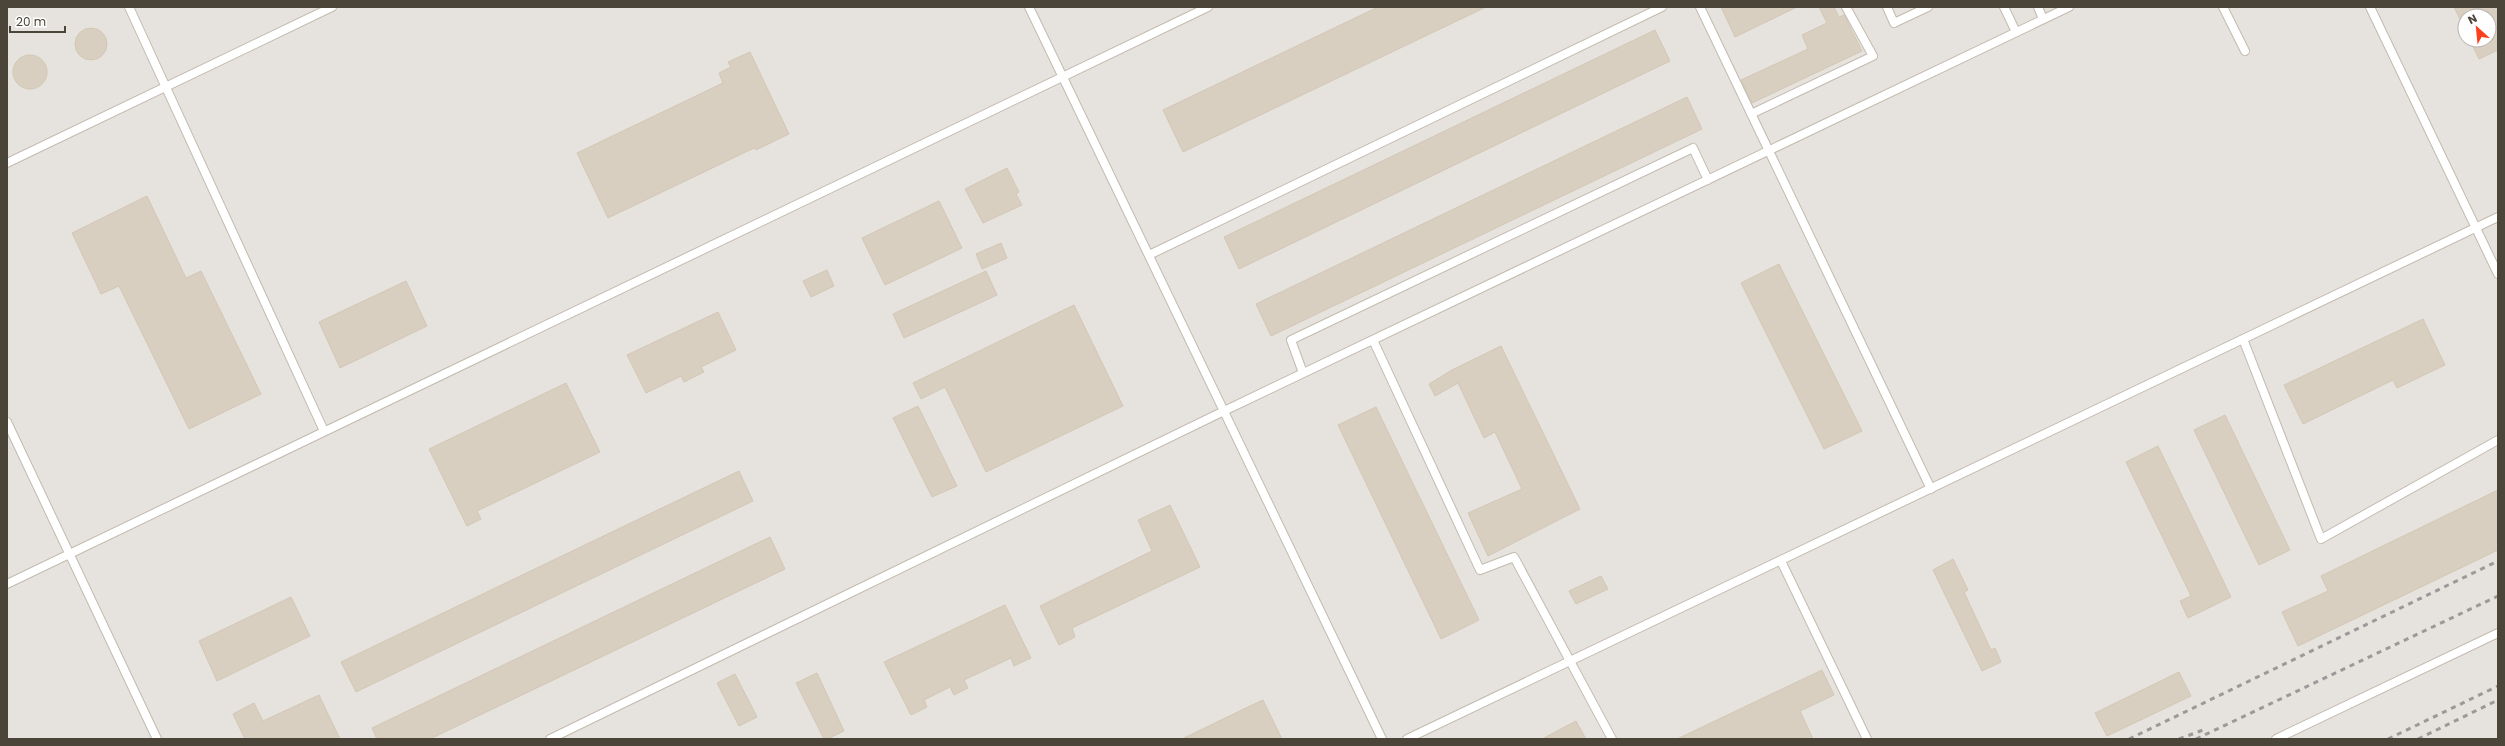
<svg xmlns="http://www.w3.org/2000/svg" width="2505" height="746" viewBox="0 0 2505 746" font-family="Poppins,sans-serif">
<rect width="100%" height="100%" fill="#f6f3ec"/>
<path fill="#e6e2dd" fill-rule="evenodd" d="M7 7H2498V739H7ZM2465 16H2489V40H2465Z"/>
<path fill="#d8cfc1" stroke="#d3c7b4" d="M1378 7H1486L1183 152 1163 110Z
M1721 7H1797L1735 37Z
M1819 7H1834L1839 17 1844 15 1862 51 1752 103 1741 80 1808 49 1802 35 1827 23Z
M2454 7H2498V50L2479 59 2470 40H2489V16H2465V29Z
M75 44a16 16 0 1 1 32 0a16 16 0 1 1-32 0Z
M1655 30 1670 61 1239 269 1224 237Z
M750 52 789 134 756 150 754 148 608 218 577 153 723 83 719 73 731 67 728 62Z
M13 72a17 17 0 1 1 34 0a17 17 0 1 1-34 0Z
M1687 97 1702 129 1271 336 1256 304Z
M1007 168 1019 192 1016 194 1022 205 983 223 965 189Z
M147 196 186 278 201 271 261 394 189 429 119 286 101 294 72 233Z
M939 201 962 248 885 285 862 238Z
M1001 243 1007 258 982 269 976 254Z
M1779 264 1862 431 1824 449 1741 283Z
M827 270 834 286 811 297 803 281Z
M986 271 997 295 904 338 893 314Z
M406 281 427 326 340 368 319 322Z
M1074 305 1123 406 986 472 945 387 921 399 913 383Z
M718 312 736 350 701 367 704 372 684 382 681 376 646 393 627 355Z
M2423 319 2445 365 2397 388 2393 380 2303 424 2284 385Z
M1501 346 1580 509 1488 556 1468 513 1522 489 1495 432 1484 438 1458 383 1435 396 1429 384 1452 370Z
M566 383 600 452 477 511 481 519 467 526 429 449Z
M918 406 957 486 932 497 893 418Z
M1376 407 1479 620 1441 639 1338 425Z
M2225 415 2290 550 2259 565 2194 430Z
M2158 446 2231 597 2188 618 2180 601 2191 596 2126 462Z
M739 471 753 501 356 692 341 662Z
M2498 490V550L2298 646 2282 612 2328 591 2321 576Z
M1170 505 1200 567 1072 628 1075 637 1059 645 1040 606 1152 551 1138 520Z
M770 537 785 569 430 739H377L372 728Z
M1953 559 1968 590 1964 592 1991 650 1995 648 2001 662 1982 671 1933 570Z
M1601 576 1608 589 1576 604 1569 591Z
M291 597 310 636 217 681 199 641Z
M1005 605 1031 658 1014 666 1011 658 964 680 968 688 954 695 950 687 924 700 927 707 911 715 884 662Z
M1822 670 1834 695 1800 711 1813 739H1677Z
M2179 672 2191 696 2107 736 2095 713Z
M817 673 844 731 827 739H824L796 683Z
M735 674 757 717 739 726 717 683Z
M319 695 340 739H245L233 714 254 703 263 721Z
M1263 700 1282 739H1182L1248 707Z
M1576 721 1586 739H1542Z"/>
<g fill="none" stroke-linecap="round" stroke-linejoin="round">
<g stroke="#c2bbae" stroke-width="10">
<path id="service" d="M129 7 324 431
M1029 7 1382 739
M1700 7 1931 489
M1887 7 1894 23 1928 7
M2004 7 2016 32
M2038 7 2043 19
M2223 7 2245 51
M2370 7 2498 274
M1751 114 1873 56 1846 7
M7 163 332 7
M1149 255 1662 7
M2243 339 2321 539 2498 440
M1373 340 1480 570 1514 557 1612 739
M1303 373 1291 340 1693 148 1708 180
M7 422 157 739
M1781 561 1867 739
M7 584 1208 7
M550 739 1224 411 2069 7
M1407 739 2498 217
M2276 739 2498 633"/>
</g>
<use href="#service" stroke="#fff" stroke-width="8"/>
<path stroke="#9a9a9a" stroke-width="3" stroke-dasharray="5 5" stroke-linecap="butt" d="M2129 739 2498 561
M2179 739 2203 730
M2196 739 2498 596
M2388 739 2498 686
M2418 739 2498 700"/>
</g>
<rect width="2505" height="746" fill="none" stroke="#4b4439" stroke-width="16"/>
<g transform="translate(2477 28) rotate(333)"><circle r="19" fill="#ffffff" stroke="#b7b4b0"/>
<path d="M0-3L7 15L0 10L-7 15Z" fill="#fc3f1d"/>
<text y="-6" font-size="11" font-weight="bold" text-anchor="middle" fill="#4b4439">N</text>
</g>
<path d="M10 26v6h55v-6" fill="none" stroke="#4b4439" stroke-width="2"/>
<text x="16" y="26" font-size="12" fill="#4b4439" stroke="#ffffff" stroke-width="3" paint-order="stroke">20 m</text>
</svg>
